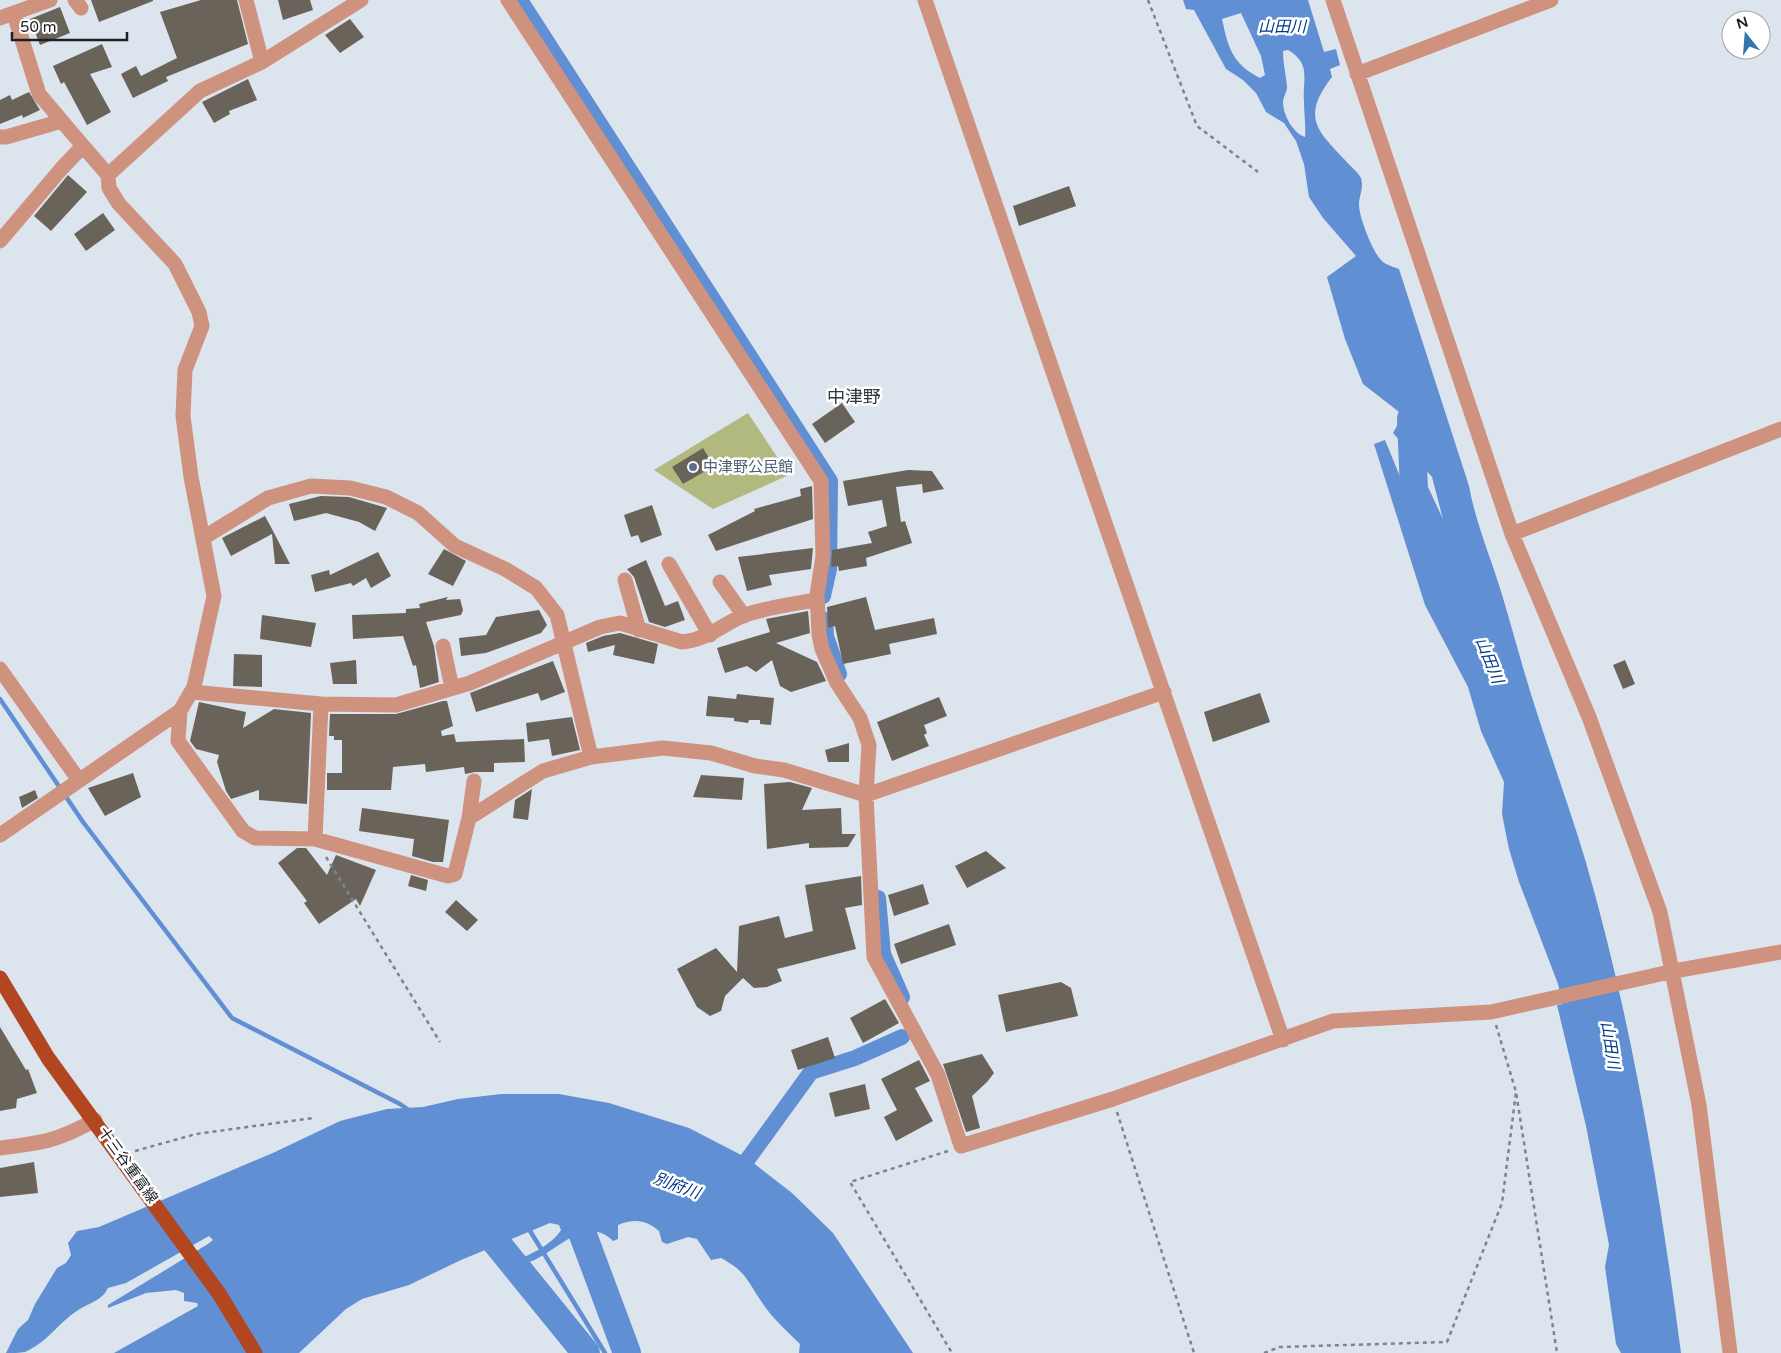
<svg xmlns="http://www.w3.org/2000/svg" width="1781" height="1353" viewBox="0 0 1781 1353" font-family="'Varela Round','Noto Sans JP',sans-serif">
<rect width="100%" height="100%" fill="#dce4ee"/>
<path fill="#b2b97f" d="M748 413 789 475 713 509 654 470Z"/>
<path fill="#618fd4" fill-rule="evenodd" d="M1183 0H1308L1324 52 1336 49 1340 65 1330 69 1332 77C1302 116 1315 129 1346 161 1350 166 1358 172 1361 178 1364 189 1359 195 1359 205 1359 217 1373 253 1382 261 1386 265 1394 267 1399 269L1469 486C1476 525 1492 560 1503 598 1514 635 1524 673 1536 710 1552 760 1570 809 1585 859 1632 1021 1659 1186 1681 1353H1621L1616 1344 1605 1267 1609 1245 1586 1126 1557 1005 1563 1004 1558 984 1519 882 1509 849 1502 814 1504 782 1481 731 1468 687 1425 605 1374 444 1385 440 1403 484 1441 561 1451 569 1446 531 1432 477 1393 433 1403 415 1363 384 1345 339 1327 277 1356 256 1323 218 1309 197 1304 164 1296 141 1284 123 1266 112 1256 93 1243 80 1226 69 1194 10 1186 9ZM1241 13 1261 56 1265 75 1260 78C1232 64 1228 47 1222 19ZM1288 50C1312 64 1302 80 1304 102 1304 114 1306 125 1305 137 1293 133 1283 115 1283 102 1283 97 1287 92 1287 87 1286 74 1283 64 1283 51Z
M501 1094H559L609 1103 689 1128 747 1158 792 1193 833 1233 913 1353H799L800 1344C787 1331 773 1319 763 1304 747 1281 747 1272 721 1258L711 1260 697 1239 688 1237 667 1244 662 1242 659 1231C647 1220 634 1218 618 1225V1239L613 1241C584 1212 554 1256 526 1263 521 1265 515 1263 510 1263 527 1256 551 1246 561 1230L559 1225 550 1223 461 1260 409 1285 362 1299 346 1309 299 1353H114L198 1306 197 1303 184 1301V1293L176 1290 146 1293 108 1308V1305L208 1244 213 1240 209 1236 126 1283 108 1288C102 1301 88 1303 77 1311 58 1323 48 1342 25 1352 20 1353 12 1353 6 1353L18 1329 28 1320 35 1304 57 1268 66 1263 71 1255 68 1243 77 1231 99 1227 275 1152 340 1121 387 1109 423 1107 458 1099Z"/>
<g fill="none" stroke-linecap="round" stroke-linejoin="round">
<path stroke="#618fd4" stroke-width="4.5" d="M0 699 83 822 232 1018 400 1104 409 1110
M527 1226 605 1353"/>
<path stroke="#618fd4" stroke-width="16" d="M520 0 830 481 829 569 823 596
M825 620 826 636 839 674
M878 898 883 954 902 997
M750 1177 745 1163 811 1072 855 1058 902 1037"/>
<path stroke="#618fd4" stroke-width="28" d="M1411 419 1414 490 1467 604
M570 1200 627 1353
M472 1230 482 1225 586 1353"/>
</g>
<path fill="#6a635a" d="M91 0H153V1L99 22Z
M201 0H237L248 44 166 77 168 81 133 98 121 74 136 66 141 76 177 58 160 12Z
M278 0H310L313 10 283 20Z
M60 7 70 33 40 45 30 19Z
M350 19 364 37 340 53 325 35Z
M102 44 112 67 90 74 111 112 87 125 64 82 61 84 53 66Z
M248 79 257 100 229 111 230 114 214 123 202 102Z
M29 92 40 110 23 118 22 115 0 124V100L10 95 12 100Z
M68 175 87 192 51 231 34 216Z
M1069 186 1076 206 1019 226 1013 206Z
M103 213 115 230 86 251 74 234Z
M842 403 855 422 825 443 812 424Z
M703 448 714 466 683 484 672 467Z
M908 470 932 471 944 489 923 493 922 484 896 487 901 522 905 521 912 543 866 558 867 566 839 571 838 566 831 567 832 550 872 543 868 532 887 526 882 500 848 506 843 481Z
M812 486 813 519 716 551 708 535 755 511 754 509 801 496 800 489Z
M321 496 349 497 387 508 375 531 359 522 326 513 294 521 289 504Z
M652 505 662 535 641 543 638 535 631 537 624 515Z
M265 516 272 529 290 564H275L272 534 231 556 222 538Z
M813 548 811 569 769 575 772 585 747 591 738 557Z
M444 549 466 561 453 586 428 574Z
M378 552 391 576 371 588 366 578 353 586 351 583 315 592 311 575 329 570 330 575Z
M646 560 665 606 678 601 685 620 665 627 649 622 634 577 627 569Z
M448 597 446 600 460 599 463 610 461 615 426 622 434 646 439 682 420 688 416 665 413 666 403 636 353 639 352 615 406 613V609L420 608 419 604Z
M866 597 875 630 934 618 937 634 889 644 891 654 843 664 835 626 828 628 827 607Z
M539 610 547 625 541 633 486 653 461 656 459 638 486 635 496 617Z
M808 611 810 633 776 643 817 662 826 681 791 692 780 686 772 660 756 672 747 666 725 673 717 648 770 632 766 619Z
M262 615 316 623 311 647 260 639Z
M620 633 658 644 654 664 613 655 615 645 588 652 586 643 603 636Z
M234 654 262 655V687L233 686Z
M356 660 357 684H333L330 663Z
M1625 660 1635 684 1623 689 1613 665Z
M553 661 565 692 541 701 538 693 476 712 470 693Z
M1260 693 1270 722 1213 742 1204 712Z
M737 694 774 698 771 725 760 724V720H749L748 723 734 721V718L706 716 708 696 736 699Z
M939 697 947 716 924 725 927 733 924 735 929 746 892 761 877 722Z
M443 701H447L453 726 441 731 442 736 454 734 456 742 524 739 525 762 494 763V772H475L465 774 464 767 426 772 425 764 393 767 391 790H327V773H342V740H334V736H329L330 714H396Z
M199 702 246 712 243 728 274 709 311 713 307 804 259 800V790L231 799 226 791 217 762 219 755 196 749 190 741Z
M572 717 580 750 552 756 549 739 528 742 526 723Z
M849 743V762H828L825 750Z
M133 773 141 797 105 816 88 788Z
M701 775 744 778 742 800 693 797Z
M790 782 812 788 802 810 841 808 842 834H856L848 847 809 848V843L767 849 764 784Z
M532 789 528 820 513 818 515 800Z
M35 790 38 798 22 808 19 797Z
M362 808 449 820 443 862H433L412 856 414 839 359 831Z
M297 848H306L327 875 336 855 376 870 360 906 356 899 319 924 304 903 307 901 278 863Z
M986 851 1006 868 967 888 955 866Z
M411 875 428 880 426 891 408 886Z
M861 876 862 905 845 908 856 949 777 969 782 981 767 987 754 988 743 978 725 996 721 1011 710 1016 697 1007 677 969 716 948 737 972 739 926 779 916 785 938 813 931 805 885Z
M923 884 929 904 894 916 888 895Z
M456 900 478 920 467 931 445 912Z
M949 924 956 945 901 964 894 944Z
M1061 982 1071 988 1078 1016 1006 1032 998 995Z
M885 999 899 1023 863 1043 850 1018Z
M0 1027 26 1070 28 1069 37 1093 17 1099 16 1108 0 1111Z
M828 1037 835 1058 798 1070 791 1050Z
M982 1054 994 1073 987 1082 972 1096 980 1128 966 1132 943 1064Z
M919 1060 930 1081 915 1088 933 1121 896 1141 884 1117 897 1110 881 1079Z
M865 1084 870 1109 835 1117 829 1093Z
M34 1162 38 1193 0 1197V1168Z"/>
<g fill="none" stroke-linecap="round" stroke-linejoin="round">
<path stroke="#7e848b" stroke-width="2.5" stroke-dasharray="4 4" stroke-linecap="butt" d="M1148 0 1197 126 1258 172
M326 857 440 1042
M1496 1025 1516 1092 1557 1353
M1117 1112 1194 1353
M135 1151 196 1134 313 1118
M948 1151 850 1182 952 1353
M1264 1353 1280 1347 1447 1342 1502 1203 1516 1092"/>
<path stroke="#cf927e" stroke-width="15" d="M75 0 81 8
M246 0 262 62
M508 0 821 481 823 556 817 595 819 634 822 649 837 683 860 718 869 745 866 795 874 957 938 1075 961 1146 1113 1099 1333 1021 1491 1012 1674 971 1781 952
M925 0 1283 1040
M1333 0 1512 534 1589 717 1660 912 1699 1105 1730 1353
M14 14 39 94 83 146
M0 18 50 0
M1357 74 1551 0
M0 137H6L62 121
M108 175 200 91 262 62 361 0
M0 241 62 168 83 146 108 175 109 188 119 204 175 264 199 312 202 326 185 370 183 416 191 477 214 596 194 687 180 711 0 835
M1512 534 1781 429
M669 564 710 635
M625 580 639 630
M720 582 744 616
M443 646 452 688
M0 669 78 779
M192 692 321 704 315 839
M321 704 396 705 470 683 600 627 620 623 682 642C710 639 722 624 745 615 769 607 793 604 817 600
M180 711 178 741 243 831 255 838 315 839 448 876 455 874 469 818 543 771 591 757 557 615 536 588 505 569 455 546 418 513 386 497 350 488 311 486 268 498 203 538
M591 757 663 748 711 753 755 766 784 770 866 795 1164 692
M469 818 474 781
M0 1148C41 1143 58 1141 95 1120"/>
<path stroke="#b24621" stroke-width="15" d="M0 978 48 1058 220 1295 255 1353"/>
</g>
<circle fill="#5c6f8a" stroke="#fff" stroke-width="2" cx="693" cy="467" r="5"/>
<g text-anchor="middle" stroke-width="5" stroke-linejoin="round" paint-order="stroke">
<g font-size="15" fill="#4e5e75" stroke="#fff" text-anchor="start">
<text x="703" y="472">中津野公民館</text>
</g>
<g font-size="15" fill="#1c1f23" stroke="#fff">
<text transform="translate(128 1165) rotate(54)" y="5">十三谷重富線</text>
</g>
<g font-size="16" font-style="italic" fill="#003b8c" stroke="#fff">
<text x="1282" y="32">山田川</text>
<text transform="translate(1490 660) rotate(68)" y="6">山田川</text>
<text transform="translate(1611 1045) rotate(81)" y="6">山田川</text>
<text transform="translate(677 1185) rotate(20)" y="6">別府川</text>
</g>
<g font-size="18" fill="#30363e" stroke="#fff">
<text x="854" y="403">中津野</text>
</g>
</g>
<g transform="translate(1746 35) rotate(343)"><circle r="24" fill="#ffffff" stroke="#a4a5a7"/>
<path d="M0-4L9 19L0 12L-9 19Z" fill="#3375ab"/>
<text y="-8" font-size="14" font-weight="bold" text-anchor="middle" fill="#1c1f23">N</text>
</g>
<path d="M12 32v8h115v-8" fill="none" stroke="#1c1f23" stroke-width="2.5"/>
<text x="20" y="32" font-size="15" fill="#1c1f23" stroke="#ffffff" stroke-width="4" paint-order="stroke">50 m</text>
</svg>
